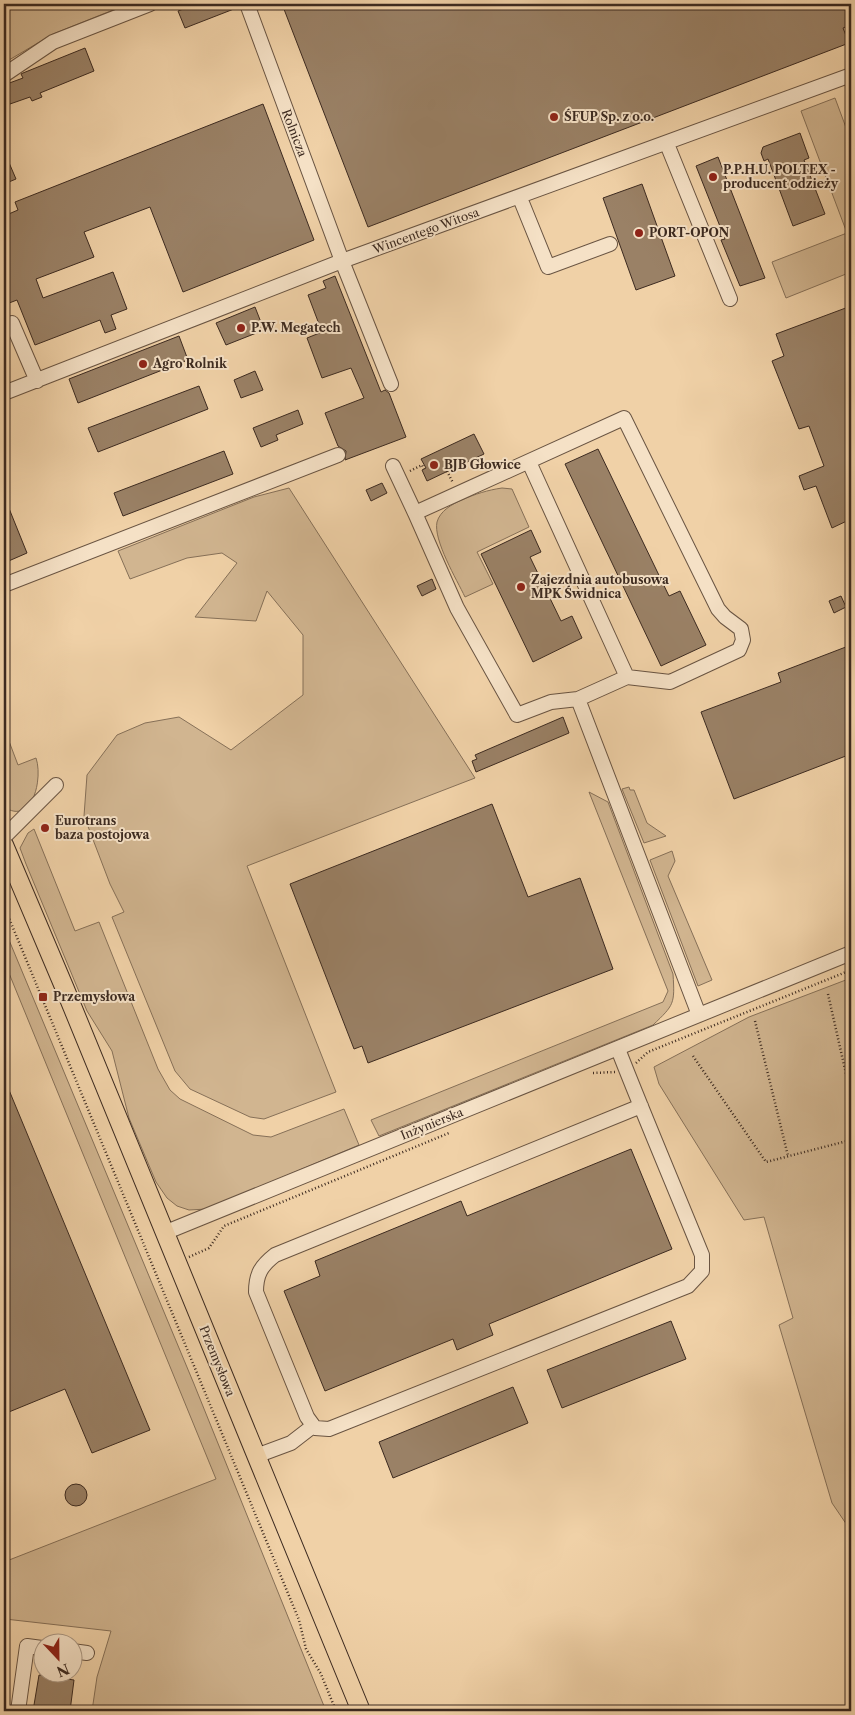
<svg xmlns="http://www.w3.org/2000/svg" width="855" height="1715" viewBox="0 0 855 1715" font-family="'Libre Caslon Text',serif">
<rect width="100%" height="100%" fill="#f0d1a7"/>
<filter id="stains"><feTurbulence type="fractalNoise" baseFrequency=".004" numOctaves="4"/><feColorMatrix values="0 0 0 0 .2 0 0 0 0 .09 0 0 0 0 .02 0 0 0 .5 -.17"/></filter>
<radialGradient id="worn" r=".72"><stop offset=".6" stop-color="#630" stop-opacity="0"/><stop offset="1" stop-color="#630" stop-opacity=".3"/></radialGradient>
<path fill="#d1b590" stroke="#867058" d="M4 4H128L53 34 4 63Z
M835 98 851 141V272L786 298 772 262 847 233 801 111Z
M289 488 475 778 247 866 336 1092 264 1119 250 1117 190 1089 175 1071 112 917 124 912 110 884 84 816 87 775 117 735 145 723 179 717 231 750 303 695V635L267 591 256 621 195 617 237 563 222 553 187 558 130 579 118 551 254 497Z
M502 488 512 489 529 527 477 552 493 584 465 597C457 580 433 540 437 522 440 511 452 504 462 500 475 494 488 490 502 488Z
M4 728 18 765 36 758C43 778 33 826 4 807V795L9 792 4 780Z
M629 787 630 790H634L647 823 666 836 644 843 622 789Z
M589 792 608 802 673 974C675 1004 674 1005 653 1025L379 1136 371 1120 663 1002 668 991Z
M34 829 75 931 99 922 158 1069 170 1090 180 1099 253 1135 271 1137 344 1109 359 1145 207 1209 189 1210 177 1206 167 1198 156 1182 129 1118 112 1051 87 1011 26 864 20 848 28 833Z
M672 851 675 861 668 876 712 980 698 986 650 860Z
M4 928 194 1384 326 1711H92L97 1677 111 1631 5 1619 7 1612 4 1594V1562L216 1479 4 961Z
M851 978V1531L832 1503 779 1325 793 1318 764 1217 744 1220 659 1084 654 1067 749 1017Z"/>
<path fill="#9a8166" stroke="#3c2a20" d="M197 4H238L239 7 185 28 178 11Z
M282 4H851V25L843 28 849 43 368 227Z
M85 48 94 71 40 93 42 97 32 101 30 97 10 104 4 85 23 78 21 74 23 73Z
M263 104 314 240 183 292 150 207 84 232 94 257 36 279 43 298 113 272 127 309 111 315 116 329 105 333 100 320 35 345 17 300 4 305V216L18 210 15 202Z
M800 133 809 158 804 160 825 214 793 226 768 159 764 161 761 153 763 147Z
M4 151 16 179 4 184Z
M718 157 765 278 740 286 721 240 725 239 696 166Z
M642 184 675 276 636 290 603 198Z
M335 276 381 392 385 390 389 393 406 437 345 460 346 451 338 446 325 413 364 398 351 368 322 378 307 338 322 332 308 295 326 288 323 281Z
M851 306V519L832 528 816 486 804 490 799 476 824 466 809 426 799 429 772 361 784 356 776 334Z
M255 307 264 330 226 345 216 323Z
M179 336 188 360 78 403 69 379Z
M255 371 263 390 241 398 234 380Z
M199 386 208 409 98 452 88 428Z
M298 410 303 424 276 435 278 440 261 447 253 428Z
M474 434 484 454 427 481 422 470 426 468 421 459Z
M598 449 669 596 680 591 706 645 661 666 565 464Z
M224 451 233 474 123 516 114 493Z
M382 483 387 493 371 501 366 490Z
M4 496 27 553 4 563Z
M531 530 541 552 530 557 561 621 572 616 582 638 533 662 481 554Z
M432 579 436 589 422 596 417 586Z
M841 596 846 607 834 613 829 601Z
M851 645V754L734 799 701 712 781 682 778 673Z
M563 717 569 733 476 772 472 761 477 759 475 755Z
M492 804 528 897 580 878 613 969 368 1063 362 1046 354 1049 290 884Z
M4 1078 150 1430 92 1453 65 1389 4 1414Z
M631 1149 672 1249 489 1324 493 1335 457 1350 453 1339 325 1391 284 1291 320 1276 315 1261 461 1201 467 1216Z
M671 1321 686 1359 562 1408 547 1370Z
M513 1387 528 1423 393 1478 379 1442Z
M65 1495a11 11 0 1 1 22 0a11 11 0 1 1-22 0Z
M39 1675 74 1680 70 1711H33Z"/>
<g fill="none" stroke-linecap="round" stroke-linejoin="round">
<g stroke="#695442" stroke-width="16">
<path id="minor" d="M247 4 342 261 391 384
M4 75 53 42 150 4
M667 144 730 299
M520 198 548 267 610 244
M4 326 12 323 37 381
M4 393 342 261 851 75
M529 462 627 677 578 699 699 1015
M393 466 415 513
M4 585 338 455
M578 699 551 702 517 715 457 608 415 513 624 418 718 609 725 617 741 629 743 640 739 650 670 682 627 677
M4 837 56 785
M618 1049C645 1118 674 1186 702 1255V1271L688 1286 329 1429 315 1428 307 1417 256 1292C256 1274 261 1266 275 1255L641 1106
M164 1233 851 953
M256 1456 291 1443 313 1426
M72 1651 87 1653
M18 1711 27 1646 42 1648"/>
</g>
<g stroke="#3c2a20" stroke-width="20">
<path id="major" d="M4 845 65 989 361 1711"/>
</g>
<path stroke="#3c2a20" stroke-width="2.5" stroke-dasharray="1 2.5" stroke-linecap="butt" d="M410 471 422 465 424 469
M447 471 453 483
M4 906 299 1620 306 1649 321 1674 336 1711
M828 994 851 1096
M755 1021 788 1156
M693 1056 766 1162 851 1140
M636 1063 648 1052 851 970
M593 1073 615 1072
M189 1257 209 1248 224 1226 449 1133"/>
<use href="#minor" stroke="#f5e1c6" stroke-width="14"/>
<use href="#major" stroke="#f0d1a7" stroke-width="18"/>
</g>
<g fill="#8f2418" stroke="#f5e1c6" stroke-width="2">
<circle cx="554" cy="117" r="5"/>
<circle cx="713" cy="177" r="5"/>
<circle cx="639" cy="233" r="5"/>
<circle cx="241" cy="328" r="5"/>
<circle cx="143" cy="364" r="5"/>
<circle cx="434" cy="465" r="5"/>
<circle cx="521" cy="587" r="5"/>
<circle cx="45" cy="828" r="5"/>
<rect x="38" y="992" width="10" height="10" rx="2.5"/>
</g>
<g text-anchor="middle" stroke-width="4" stroke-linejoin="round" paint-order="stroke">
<g font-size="12" font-weight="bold" fill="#3c2a20" stroke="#f5e1c6" text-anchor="start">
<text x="564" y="121">ŚFUP Sp. z o.o.</text>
<text x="723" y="174">P.P.H.U. POLTEX -<tspan x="723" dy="14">producent odzieży</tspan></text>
<text x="649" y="237">PORT-OPON</text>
<text x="251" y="332">P.W. Megatech</text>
<text x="153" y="368">Agro Rolnik</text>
<text x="444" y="469">BJB Głowice</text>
<text x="531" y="584">Zajezdnia autobusowa<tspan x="531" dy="14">MPK Świdnica</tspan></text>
<text x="55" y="825">Eurotrans<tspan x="55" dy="14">baza postojowa</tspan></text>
<text x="53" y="1001">Przemysłowa</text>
</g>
<g font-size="12" fill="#3c2a20" stroke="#f5e1c6">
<text transform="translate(294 133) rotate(69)" y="4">Rolnicza</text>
<text transform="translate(426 231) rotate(-20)" y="4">Wincentego Witosa</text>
<text transform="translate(432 1124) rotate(-22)" y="4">Inżynierska</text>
<text transform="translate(217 1361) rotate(68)" y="4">Przemysłowa</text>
</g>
</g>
<rect width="855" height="1715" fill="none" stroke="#f0d1a7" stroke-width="20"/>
<rect x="5" y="5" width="845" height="1705" fill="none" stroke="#3c2a20" stroke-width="2.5"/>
<rect x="10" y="10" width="835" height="1695" fill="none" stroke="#3c2a20"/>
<g transform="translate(58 1658) rotate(158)"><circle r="24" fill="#f5e1c6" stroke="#ab9884"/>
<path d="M0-4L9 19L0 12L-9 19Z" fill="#8f2418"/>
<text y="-8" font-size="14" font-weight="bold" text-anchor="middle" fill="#3c2a20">N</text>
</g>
<rect width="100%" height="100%" filter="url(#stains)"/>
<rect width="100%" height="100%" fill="url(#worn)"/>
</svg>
